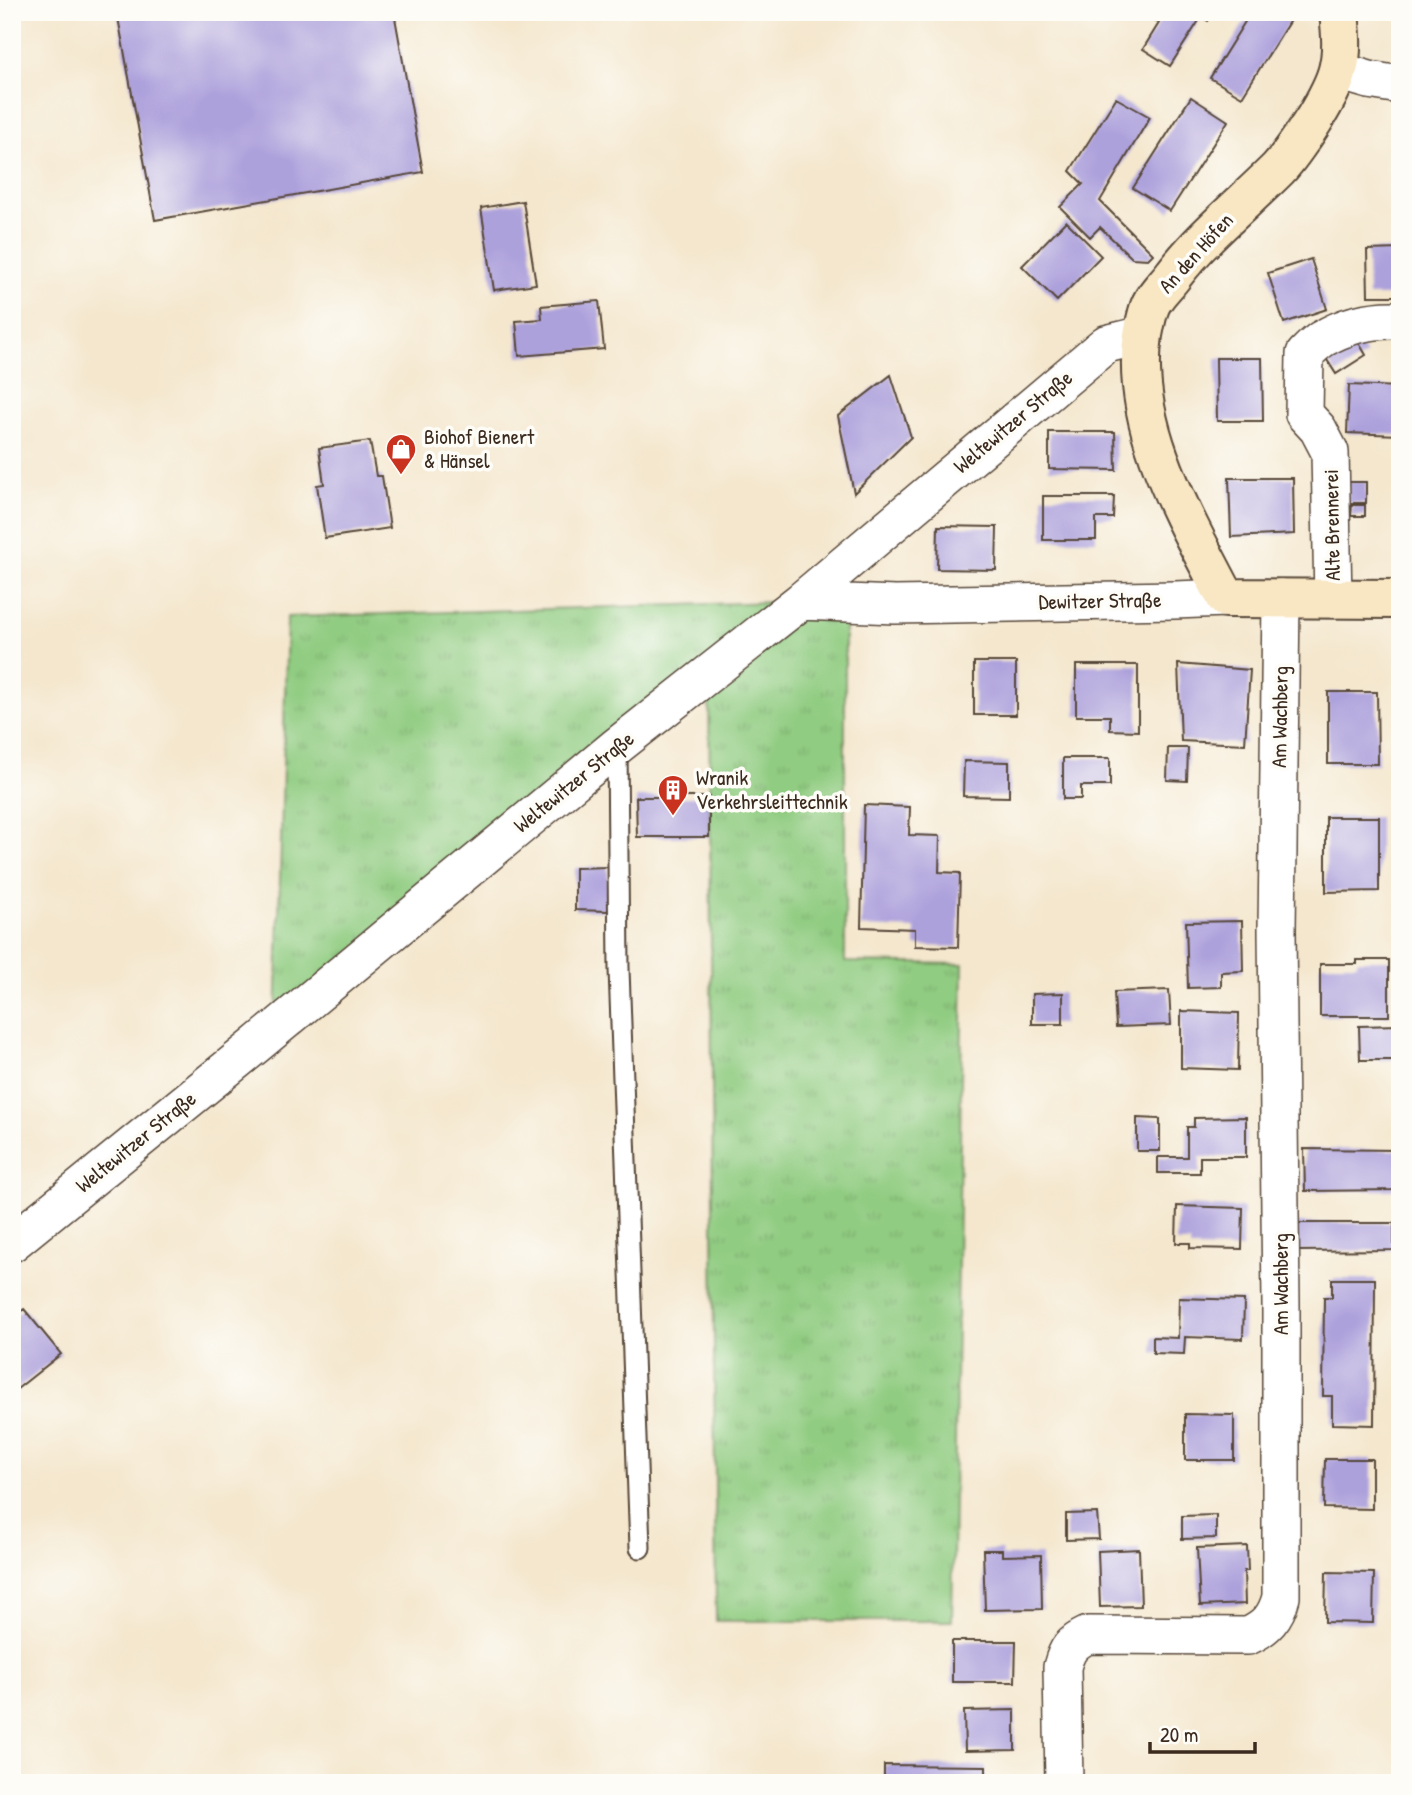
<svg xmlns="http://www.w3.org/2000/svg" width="1412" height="1795" viewBox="0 0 1412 1795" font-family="'Patrick Hand',sans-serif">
<defs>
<pattern id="grass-tufts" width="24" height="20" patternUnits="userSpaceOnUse" patternTransform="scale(1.75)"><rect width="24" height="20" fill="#90cc81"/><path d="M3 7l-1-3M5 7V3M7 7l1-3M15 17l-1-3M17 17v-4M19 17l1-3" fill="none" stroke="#7daf6f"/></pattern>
</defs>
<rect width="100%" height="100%" fill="#fdfcf7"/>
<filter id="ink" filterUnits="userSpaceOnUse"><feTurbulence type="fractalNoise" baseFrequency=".0143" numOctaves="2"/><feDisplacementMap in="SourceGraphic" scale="14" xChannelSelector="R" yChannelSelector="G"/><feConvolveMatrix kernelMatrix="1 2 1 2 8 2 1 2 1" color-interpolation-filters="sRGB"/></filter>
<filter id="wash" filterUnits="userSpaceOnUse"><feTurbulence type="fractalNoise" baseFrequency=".00686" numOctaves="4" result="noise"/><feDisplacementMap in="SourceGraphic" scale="28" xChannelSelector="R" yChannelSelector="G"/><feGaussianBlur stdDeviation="1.57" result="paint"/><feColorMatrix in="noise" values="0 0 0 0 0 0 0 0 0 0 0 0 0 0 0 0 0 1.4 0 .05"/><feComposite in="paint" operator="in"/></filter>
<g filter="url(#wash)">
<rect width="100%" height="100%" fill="#f4e7ce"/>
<path fill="url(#grass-tufts)" stroke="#667b50" stroke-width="2" d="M811 601H845V962L963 964 952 1621H716L709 681 276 1026 287 617Z"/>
<g id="blocks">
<path fill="#ada1dc" d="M117 12H394L423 172 155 220Z
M1158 12H1189L1200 19 1170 66 1143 49 1159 23 1153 19Z
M1194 12H1214L1208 21Z
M1251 12H1284L1292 17 1242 97 1210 78Z
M1191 97 1228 121 1170 211 1133 188Z
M1116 98 1150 117 1100 201 1153 254 1148 259 1132 258 1100 227 1090 237 1060 207 1083 184 1070 171Z
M523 201 536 284 494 290 481 208Z
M1066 221 1101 256 1057 301 1022 266Z
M1400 249V296H1368L1367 250Z
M1311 259 1327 309 1284 323 1268 273Z
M599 301 604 349 519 356 516 321 542 319 541 306Z
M1355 336 1366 355 1336 374 1324 355Z
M1216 358H1262L1263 421H1217Z
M891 375 911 437 854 493 838 416Z
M1349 385 1400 387V435L1347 433Z
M1049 432H1115L1116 470 1049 469Z
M370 441 376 476H382L390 528 325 538 317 485 324 484 319 448Z
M1229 478H1293L1294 534 1231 537Z
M1348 482H1366V503H1347Z
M1043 496H1114L1113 518H1096V540H1043Z
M1352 505H1365V516H1351Z
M938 526 997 527 996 570 937 569Z
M974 662H1016V715H974Z
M1178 664 1250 670 1245 744 1181 741Z
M1076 665H1138V731L1110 730V716H1076Z
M1328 692H1377L1378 764H1328Z
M1168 748H1188L1187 781 1167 780Z
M1063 758H1110V786H1081V799H1063Z
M964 761 1009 762V797L963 796Z
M636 797H709V837H637Z
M864 805 910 807 909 835 940 836 939 872 960 873 958 947 915 946V929L861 927Z
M1326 817H1379V891L1326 892Z
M608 867V911L575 910V868Z
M1242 921 1243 971 1221 972V987L1188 988 1186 922Z
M1357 960H1389V1016H1320V964H1357Z
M1169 990 1171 1025 1116 1027 1114 992Z
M1063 993V1024H1032V994Z
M1181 1011 1239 1013 1238 1070 1181 1068Z
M1400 1025V1060H1360L1359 1026Z
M1246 1117V1157H1200V1173H1158V1157H1187V1127H1194V1118Z
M1137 1118 1160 1119V1151H1137Z
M1304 1149 1400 1150V1190L1305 1191Z
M1177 1206 1243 1208 1242 1249 1190 1248V1243H1176Z
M1295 1223H1394V1250L1296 1251Z
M1332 1279H1375L1374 1425 1332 1424V1396H1323L1324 1297H1332Z
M1179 1298 1244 1300 1243 1339 1185 1337 1184 1354 1153 1353V1337L1178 1338Z
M24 1309 61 1354 12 1393V1318Z
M1185 1414 1234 1415V1460H1185Z
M1325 1459H1372V1509L1324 1508Z
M1097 1513 1099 1539 1066 1540V1514Z
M1216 1515V1538L1182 1539V1516Z
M1247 1546 1248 1571H1244L1245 1604 1200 1606 1197 1548Z
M1139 1549 1141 1606 1100 1607 1098 1551Z
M983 1550H1002V1556L1041 1555 1042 1609 985 1610Z
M1326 1572 1374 1573 1373 1623 1325 1622Z
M952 1641H1016L1015 1682H952Z
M1015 1710V1750L965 1751 964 1711Z
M884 1765 986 1766V1783H884Z"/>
</g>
</g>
<g filter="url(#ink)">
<use href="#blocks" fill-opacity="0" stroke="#574638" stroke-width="2"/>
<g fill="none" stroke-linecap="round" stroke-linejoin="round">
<g stroke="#574638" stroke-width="23">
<path id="lane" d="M617 746 619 969 640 1548"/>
</g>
<g stroke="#574638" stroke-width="40">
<path id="street" d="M1338 71 1369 80 1400 85
M1333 599 1330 452 1318 429 1304 414 1305 354C1310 349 1316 343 1322 339 1345 325 1373 319 1400 320
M801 601 895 605 1175 600 1226 598
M12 1243 256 1045 617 746 801 601 1106 344 1143 335
M1064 1783 1062 1667C1067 1649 1071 1643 1088 1635L1248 1636C1266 1628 1276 1617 1281 1597V1305L1277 930 1281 598"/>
</g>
<g stroke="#574638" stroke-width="42">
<path id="secondary" d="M1339 12C1341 32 1343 51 1338 70 1334 86 1324 103 1315 118 1304 135 1292 154 1278 169 1243 204 1204 235 1174 274 1167 284 1156 293 1151 304 1147 312 1145 325 1143 335 1129 426 1186 520 1226 598L1400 599"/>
</g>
<use href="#lane" stroke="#fff" stroke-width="19"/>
<use href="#street" stroke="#fff" stroke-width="37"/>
<use href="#secondary" stroke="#f9e7c3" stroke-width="38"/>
</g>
</g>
<defs>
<g id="shop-pin" transform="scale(1.575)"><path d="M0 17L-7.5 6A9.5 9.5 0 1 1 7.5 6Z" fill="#c8321e" stroke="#fdfcf7"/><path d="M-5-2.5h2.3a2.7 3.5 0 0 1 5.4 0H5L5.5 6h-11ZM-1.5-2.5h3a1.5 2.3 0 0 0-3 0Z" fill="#fff"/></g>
<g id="building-pin" transform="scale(1.575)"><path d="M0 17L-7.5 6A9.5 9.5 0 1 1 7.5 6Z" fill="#c8321e" stroke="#fdfcf7"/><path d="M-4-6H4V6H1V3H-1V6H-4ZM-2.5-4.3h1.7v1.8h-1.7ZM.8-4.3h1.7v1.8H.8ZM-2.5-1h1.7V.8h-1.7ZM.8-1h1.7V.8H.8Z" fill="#fff"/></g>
</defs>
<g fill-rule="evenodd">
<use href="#shop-pin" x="401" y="449"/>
<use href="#building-pin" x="673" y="790"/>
</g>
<g text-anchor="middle" stroke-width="7" stroke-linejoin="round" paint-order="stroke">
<g font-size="21" fill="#3b2a1e" stroke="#fdfcf7">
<text transform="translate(1196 253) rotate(-48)" y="7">An den Höfen</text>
<text transform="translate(1013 422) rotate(-40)" y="7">Weltewitzer Straße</text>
<text transform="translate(1332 525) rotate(-91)" y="7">Alte Brennerei</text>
<text transform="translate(1100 601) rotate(-1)" y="7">Dewitzer Straße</text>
<text transform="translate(1280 717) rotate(-89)" y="7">Am Wachberg</text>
<text transform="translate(574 782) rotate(-39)" y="7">Weltewitzer Straße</text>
<text transform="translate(136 1142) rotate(-39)" y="7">Weltewitzer Straße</text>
<text transform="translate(1281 1284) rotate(-90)" y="7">Am Wachberg</text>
</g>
<g font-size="21" fill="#3b2a1e" stroke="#fdfcf7" text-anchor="start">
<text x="424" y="444">Biohof Bienert<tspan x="424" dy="24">&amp; Hänsel</tspan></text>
<text x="696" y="785">Wranik<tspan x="696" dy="24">Verkehrsleittechnik</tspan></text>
</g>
</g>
<rect width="1412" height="1795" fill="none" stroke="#fdfcf7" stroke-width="42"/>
<path d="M1150 1742v10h105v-10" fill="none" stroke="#3b2a1e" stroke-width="3.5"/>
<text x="1160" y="1742" font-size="21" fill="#3b2a1e" stroke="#fdfcf7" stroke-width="5" paint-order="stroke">20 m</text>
</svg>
